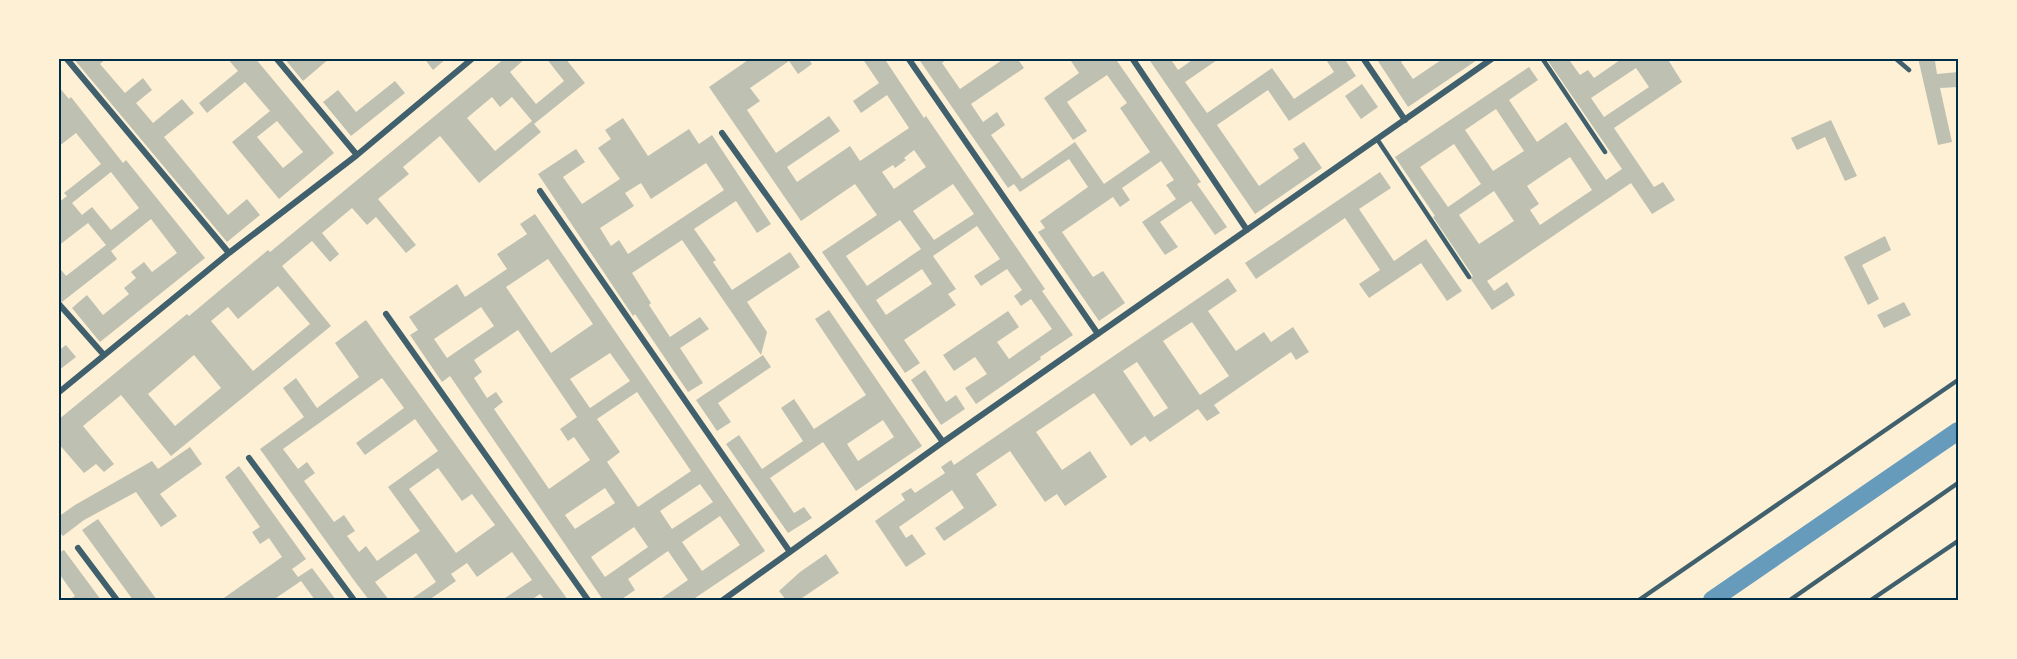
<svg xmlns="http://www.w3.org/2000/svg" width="2017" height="659" viewBox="0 0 2017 659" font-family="'Alegreya Sans',sans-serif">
<rect width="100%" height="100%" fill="#fdf0d5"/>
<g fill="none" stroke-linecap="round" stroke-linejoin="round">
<path stroke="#669bbc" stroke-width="18" d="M1712 600 1958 431"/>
</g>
<path fill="#bec0b2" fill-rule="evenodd" d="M73 58H107L100 64 125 93 143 78 152 90 136 103 153 123 182 99 194 113 164 137 228 215 247 199 260 215 227 242Z
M227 58H255L334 153 279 199 232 142 270 111 245 82 207 113 199 103 238 71ZM277 121 303 152 283 168 257 137Z
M284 58H330L303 81Z
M424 58H447L433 70Z
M505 58H526L510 72 536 104 564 81 546 58H565L585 83 534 124 541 132 479 183 440 136 403 167 409 174 378 199 416 245 406 253 376 217 367 225 352 208 322 233 339 254 330 262 312 241 282 266 331 326 171 456 121 395 83 426 114 464 104 472 96 464 84 473 58 443V420L187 314 189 316 268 250 270 252ZM492 97 500 107 512 97 532 121 495 151 467 118ZM278 286 310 324 253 371 211 321 228 307 238 319ZM194 355 221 388 175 426 148 394Z
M751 58H808L812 64 798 74 789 61 750 88 760 101 747 110 776 153 829 116 840 131 787 167 797 182 850 146 860 161 909 128 887 95 861 113 853 101 879 83 862 58H884L924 118 926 116 1045 289 1042 291 1073 335 1040 357 1041 359 976 404 965 388 987 374 975 357 954 371 943 355 1008 311 1019 327 997 342 1009 359 1052 329 1031 299 1021 306 1014 296 1022 290 1007 269 981 286 974 276 1000 259 977 226 933 256 956 289 948 294 956 305 904 340 920 363 905 373 822 252 877 215 855 184 801 221 709 87ZM914 150 926 167 894 189 882 172 893 165 895 168 906 160 904 158ZM953 184 974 214 934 240 913 211ZM900 220 921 249 867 286 846 256ZM922 269 932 284 886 315 876 300Z
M918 58H948L942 63 960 89 1005 58H1017L1024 68 971 104 983 122 997 112 1005 125 991 135 1022 179 1075 142 1104 184 1150 152 1120 108 1127 103 1107 75 1067 102 1087 131 1073 140 1044 98 1079 73 1069 58H1115L1201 182 1197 184 1227 227 1215 235 1191 201 1160 222 1178 247 1165 255 1142 222 1176 199 1166 185 1174 180 1161 161 1122 188 1130 200 1120 207 1113 197 1062 232 1093 277 1103 271 1125 303 1099 321 1038 232 1045 228 1040 221 1088 187 1069 159 1020 192 1014 184 1008 188Z
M1148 58H1170L1178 70 1195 58H1220L1185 82 1207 113 1272 68 1294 99 1334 72 1325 58H1344L1356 76 1289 121 1268 90 1217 125 1259 186 1299 158 1293 149 1304 142 1322 168 1255 214Z
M1376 58H1407L1401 62 1413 79 1444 58H1476L1477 60 1408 107Z
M1546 58H1573L1570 61 1580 75 1588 70 1594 78 1623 58H1667L1682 82 1614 128 1654 187 1663 182 1675 200 1652 214 1631 183 1487 281 1494 291 1507 282 1515 295 1492 310 1470 278 1473 276 1433 217 1435 216 1395 157 1529 67 1538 80 1509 100 1537 142 1566 122 1606 180 1622 169ZM1636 68 1649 87 1604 117 1591 98ZM1496 109 1524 151 1493 171 1465 130ZM1454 144 1481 184 1448 207 1420 167ZM1570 157 1592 190 1540 225 1530 210 1539 204 1527 186ZM1494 191 1514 221 1479 244 1459 215Z
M1918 58H1940L1935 61 1937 74 1958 72V87L1940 88 1952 142 1938 145Z
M395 81 405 93 351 136 323 102 338 90 356 112Z
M1362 84 1378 107 1361 119 1345 96Z
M58 86 69 99 71 97 123 163 126 160 205 258 100 342 72 308 87 295 103 315 129 294 124 288 136 278 131 272 144 262 152 272 177 253 151 219 111 251 117 259 62 302 58 297V266L66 276 106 245 88 223 58 246V203L67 196 64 193 101 164 76 133 58 147ZM111 172 139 208 111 230 92 207 82 215 72 203Z
M623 118 648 156 689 129 699 144 712 135 771 224 757 233 736 201 694 229 716 260 713 262 732 290 790 252 800 267 747 302 767 332 761 355 682 240 632 273 651 303 649 305 670 337 700 317 709 329 680 348 703 383 688 392 635 314 633 316 538 174 576 149 585 162 563 177 582 204 620 179 598 148 611 139 605 130ZM706 163 724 190 628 254 619 240 611 246 600 228 634 206 625 193 641 183 651 199Z
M1831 120 1857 176 1845 181 1825 137 1797 150 1791 138Z
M1380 172 1391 188 1359 209 1394 261 1426 239 1462 291 1447 301 1421 263 1369 298 1359 284 1380 270 1345 218 1256 279 1245 263Z
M535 214 765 551 692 600H659L688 580 668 551 628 579 635 590 622 599 623 600H603L450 376 442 382 410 335 418 330 409 317 457 284 465 297 507 269 497 254 527 234 520 224ZM548 259 593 324 551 353 506 287ZM481 307 494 326 447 358 434 339ZM518 330 577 417 560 429 568 441 574 437 590 460 549 489 494 409 503 402 496 392 487 398 474 378 482 372 474 360ZM610 353 630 381 590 408 570 379ZM637 392 691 471 638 507 607 462 620 452 597 419ZM700 484 713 502 672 529 660 511ZM605 488 615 503 575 529 565 515ZM720 516 740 545 702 571 682 542ZM634 527 648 547 605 577 591 557Z
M1885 236 1891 250 1862 265 1879 299 1868 305 1844 257Z
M1228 278 1237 291 1208 311 1236 351 1264 332 1271 342 1293 327 1309 352 1296 360 1291 352 1214 405 1220 413 1207 421 1198 409 1150 442 1145 436 1131 446 1094 393 1036 432 1062 470 1090 451 1107 477 1065 506 1057 494 1045 502 1010 451 976 474 997 505 987 512 944 541 935 528 964 508 952 490 899 527 906 538 912 534 926 554 906 567 875 521 905 500 901 494 911 488 915 493 945 473 941 467 951 460 954 465ZM1192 322 1229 376 1200 395 1163 341ZM1137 362 1168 408 1154 417 1123 371Z
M1904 302 1911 315 1884 328 1877 315Z
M829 310 922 446 856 491 823 442 770 478 794 513 804 507 812 518 788 533 726 444 739 435 762 469 803 441 781 408 794 399 814 429 866 395 815 319ZM883 420 894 437 858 461 847 444Z
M366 320 390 354 568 600H545L540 594 531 600H502L532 580 512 552 477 577 467 563 451 574 456 581 429 600H410L436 582 416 553 375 582 389 600H369L353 579 260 449 304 417 283 388 296 378 317 408 359 377 335 343ZM382 378 404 408 356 443 365 455 415 419 438 451 388 487 420 531 377 561 366 546 359 552 347 536 355 531 344 515 334 522 304 481 315 473 307 462 298 469 283 449ZM438 468 462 501 472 494 495 525 456 553 409 489Z
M66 345 76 357 58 371V351Z
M763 355 771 367 718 403 731 422 717 431 696 400Z
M925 370 946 402 956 395 965 409 941 425 911 380Z
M190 447 202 464 160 494 177 516 161 527 136 492 84 520 63 536 58 531V517L75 505 152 461 158 469Z
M239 466 306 559 292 569 298 577 312 568 336 600H315L301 581 273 600H221L282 557 269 538 260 544 252 532 260 527 225 477Z
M98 519 157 600H133L82 530Z
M64 550 90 585 101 600H69L75 596 58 572V553Z
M826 554 839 573 799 600H786L779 591 800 572Z"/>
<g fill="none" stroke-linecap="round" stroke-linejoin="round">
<path stroke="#3f606c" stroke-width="4.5" d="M1542 58 1605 152
M1895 58 1909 70
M1377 139 1469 277
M1639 600 1958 380
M1790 600 1958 483
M1871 600 1958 541"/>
<path stroke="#3f606c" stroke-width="6" d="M66 58 229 253
M276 58 357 155
M908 58 1098 334
M1132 58 1247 230
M1363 58 1405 120
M722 133 943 442
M540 191 790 552
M58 303 104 355
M386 314 588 600
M58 393 229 253 357 155 473 58
M249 458 354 600
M78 548 117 600
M723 600 943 442 1493 58"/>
</g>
<rect width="2017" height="659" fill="none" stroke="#fdf0d5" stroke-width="120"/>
<rect x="60" y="60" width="1897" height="539" fill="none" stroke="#003049" stroke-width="2"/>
</svg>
